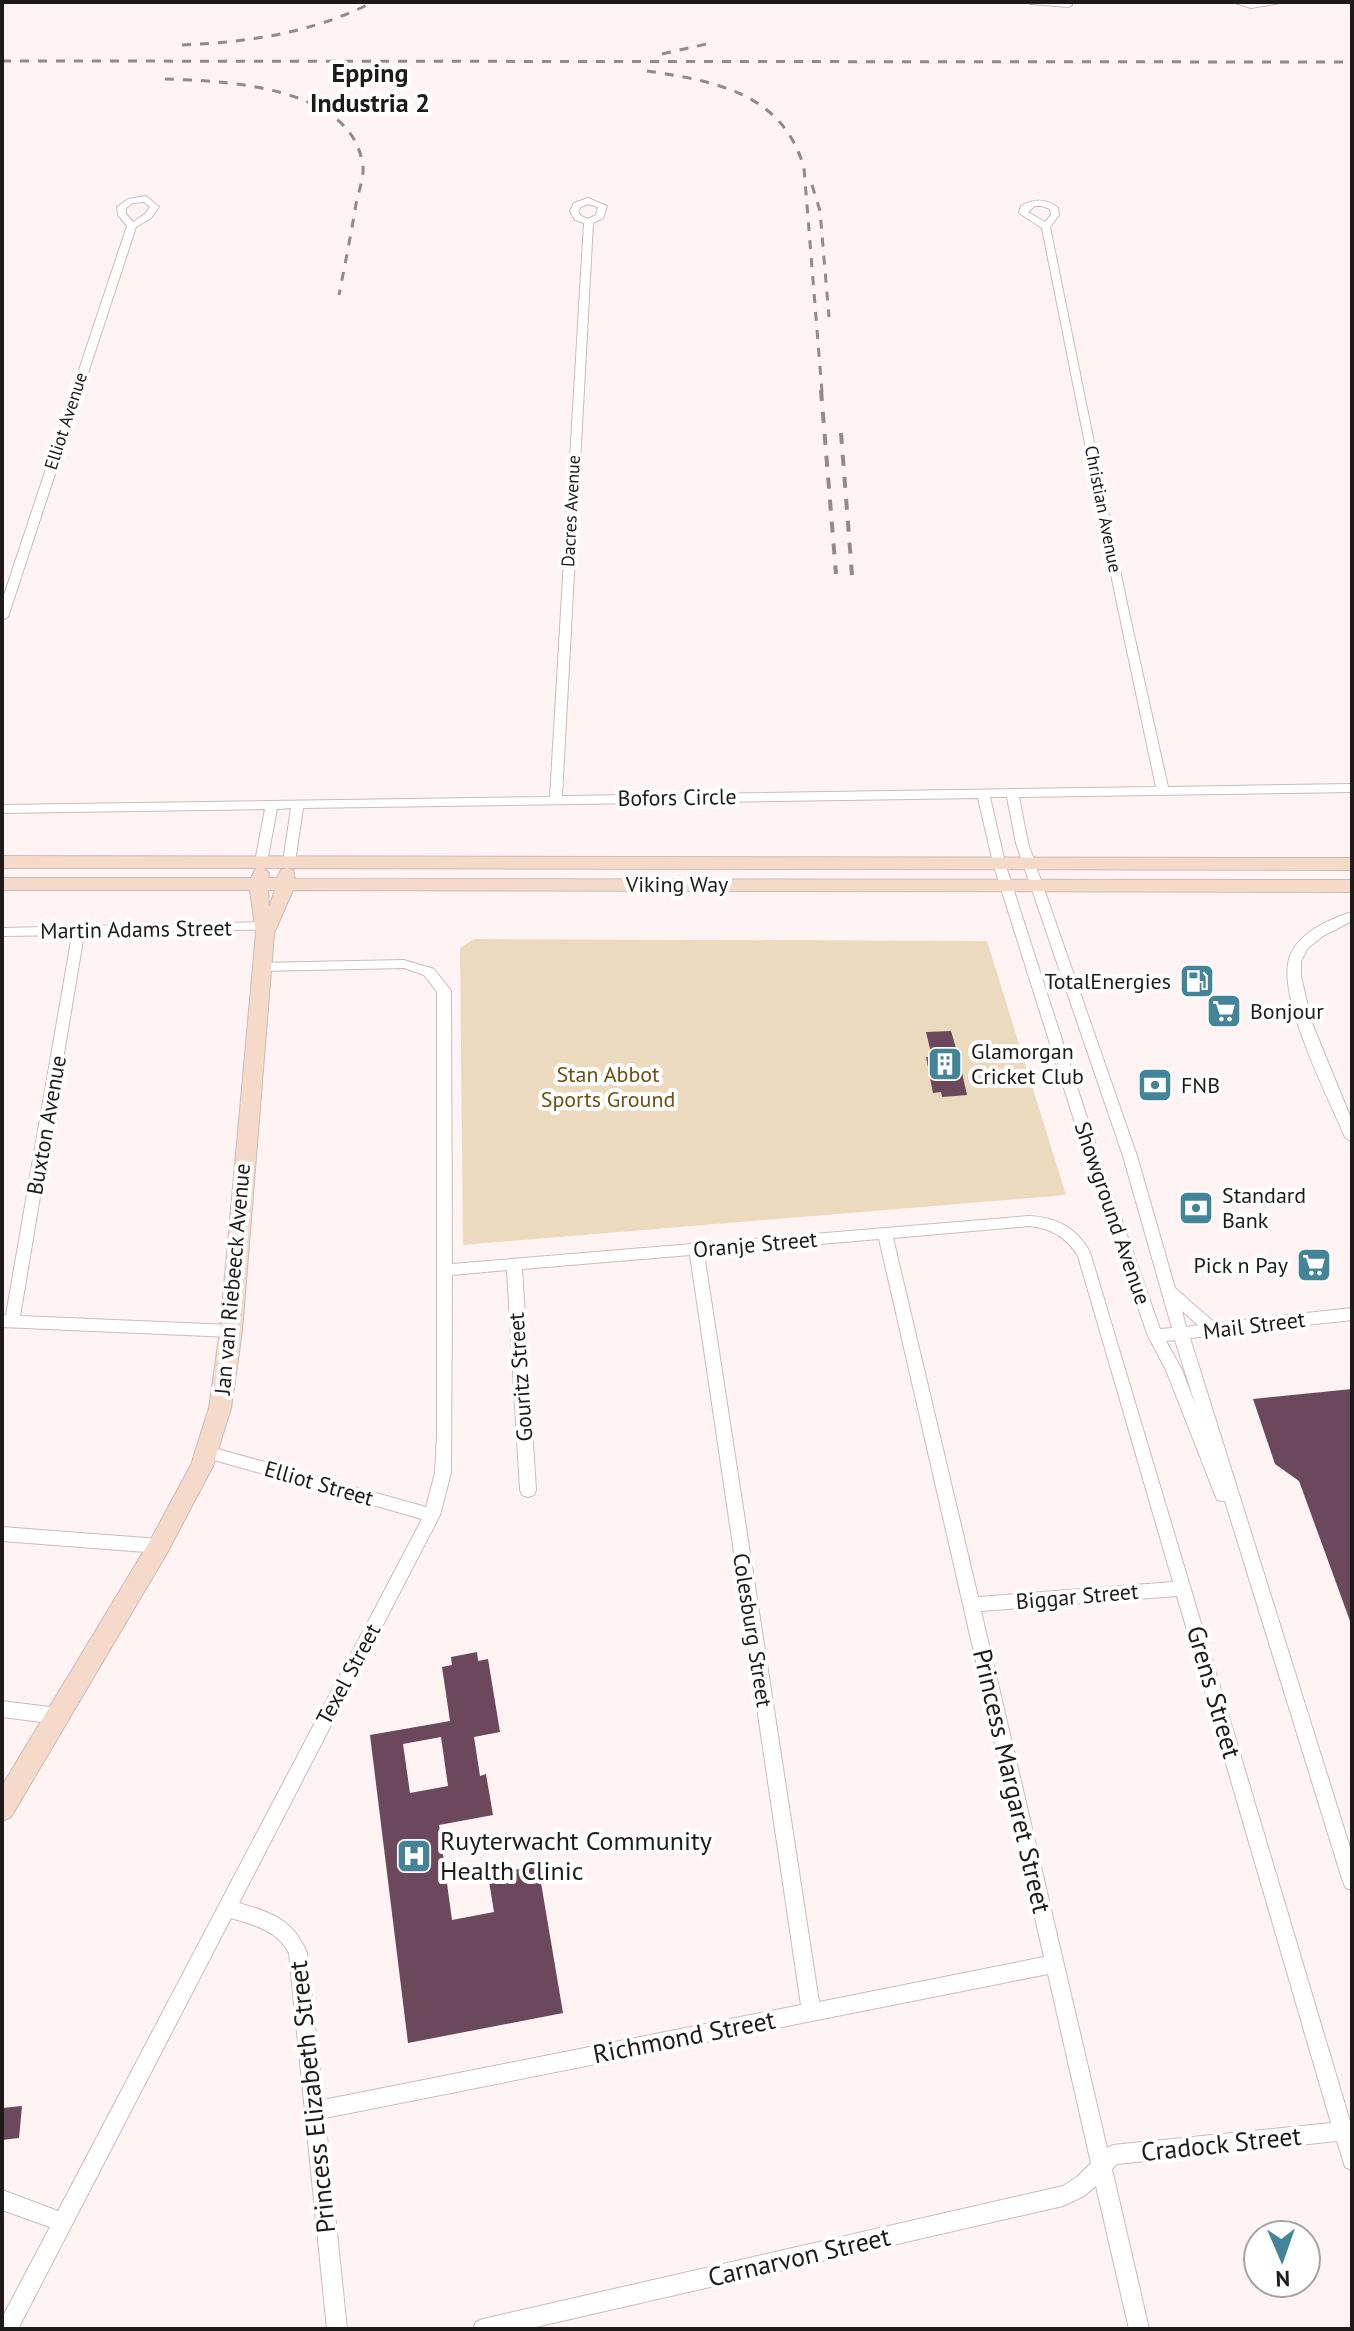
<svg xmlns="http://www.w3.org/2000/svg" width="1354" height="2331" viewBox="0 0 1354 2331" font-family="'PT Sans',sans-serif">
<rect width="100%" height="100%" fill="#fff3f3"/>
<path fill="#ebdabe" d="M474 939 987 941 1066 1195 463 1245 460 948Z"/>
<path fill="#6b485a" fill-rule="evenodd" d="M951 1031 958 1055 967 1095 942 1097 941 1092 933 1093 926 1057H932L926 1032Z
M1352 1389V1621H1350L1299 1481 1275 1464 1253 1399Z
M477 1652 478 1661 488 1659 500 1732 474 1737 480 1776 486 1774 493 1815 439 1825 452 1920 494 1912 488 1875 538 1865 563 2013 408 2043 370 1735 450 1721 442 1667 452 1665 451 1657ZM441 1737 448 1786 410 1793 403 1744Z
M22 2106 19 2138 2 2140V2108Z"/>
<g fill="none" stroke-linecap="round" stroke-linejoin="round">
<g stroke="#cabcbc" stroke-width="2">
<path id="street" d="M1027 2H1072V5L1068 7 1031 4Z
M1232 2H1287L1251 8Z
M146 196 159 207 151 218 136 227 8 617 2 620V601L127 226 118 215 117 207 128 199ZM144 202 150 207 145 214 133 222 126 214V208L133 203Z
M588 198 607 206 603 218 593 223 562 796 1156 787 1116 599 1042 228 1019 213 1021 206C1034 199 1046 198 1058 208L1059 215 1050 227 1126 599 1168 787 1352 784V792L1019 797 1028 843 1137 1156 1175 1288 1215 1323 1352 1308V1320L1190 1338 1352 1854V1890L1346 1888 1343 1882 1225 1501 1217 1500 1215 1495 1166 1370 1148 1336 1086 1158 993 863 978 798 303 808 295 862 289 866 283 862 291 808 277 809 267 862 261 866 255 862 265 809 2 813V805L550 797 584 223 575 220 570 211 574 203ZM588 204 598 207 596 215 588 219 581 216 578 211 581 207ZM1035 206H1042L1050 209 1051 215 1045 222 1028 212ZM990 797H1007L1016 843 1123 1156 1172 1328 1160 1329 1100 1158 1005 863ZM1182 1311 1198 1325 1186 1327ZM1175 1340 1196 1407 1182 1370 1166 1341Z
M1352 912V921L1323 936 1308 948 1301 961V977L1312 1023 1352 1121V1142L1345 1137C1328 1097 1278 1000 1289 959 1296 934 1329 919 1352 912Z
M269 922 275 926 273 929 84 934 20 1316 231 1325 236 1327 238 1331 236 1335 231 1337 2 1327V1315H6L72 935 2 936V928Z
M404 960 434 969 451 991 452 1264 1029 1216C1056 1217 1077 1228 1090 1252L1352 2128V2170L1345 2167 1337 2141 1117 2164 1112 2169 1149 2329H1129L1096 2186 1084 2196 1063 2206 527 2329H473L476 2322 483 2319 1063 2186 1077 2177 1091 2163 1048 1974 325 2118 347 2329H327L289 1953C277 1930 254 1925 231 1918L18 2329H2V2318L50 2227 2 2210V2190L58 2211 422 1519 207 1458 202 1457 199 1452 202 1447 207 1446 426 1507 435 1473 437 1435V992L424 975 404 968 260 971 254 967 260 963ZM1029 1226C1051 1228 1066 1237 1078 1256L1173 1582 978 1597 893 1238ZM879 1239 1044 1957 819 2002 704 1254ZM690 1255 801 2005 323 2100 307 1953C293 1919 272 1913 239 1903L440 1515 451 1473 452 1275 507 1270 520 1490 522 1495 528 1497 534 1495 536 1490 522 1269ZM1177 1596 1331 2123 1113 2145 1107 2148 981 1611Z
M2 1527 159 1539 165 1541 167 1546 165 1551 159 1553 2 1541Z
M2 1701 58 1708 64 1711 66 1716 64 1721 58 1724 2 1717Z"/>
</g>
<g stroke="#cabcbc" stroke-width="2">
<path id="secondary" d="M2 856 1352 858V870L287 868 293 870 295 879 1352 880V892L293 890 274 933 242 1331 231 1408 213 1466 167 1553 11 1817 2 1821V1786L151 1539 191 1465 209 1408 220 1331 256 933 250 890H2V878H251L256 868H2ZM264 868H287L281 870 277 878H268L269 873ZM268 890H275L269 907Z"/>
</g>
<use href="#street" fill="#fff" fill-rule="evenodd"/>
<use href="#secondary" fill="#f6dac9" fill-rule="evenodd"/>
<path stroke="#938a8a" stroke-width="3" stroke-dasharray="9 9" stroke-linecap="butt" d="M182 45C250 42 312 33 373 2
M662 54 711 43
M2 61 1352 62
M647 71C715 81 783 93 804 168L822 392
M165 79C227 81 354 86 363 167 364 178 358 193 356 204 351 234 345 265 339 295
M812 185 820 211 829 317"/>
<path stroke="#938a8a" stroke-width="4" stroke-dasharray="11 11" stroke-linecap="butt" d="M821 390 836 574
M841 433 852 575"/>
</g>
<defs>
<g id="fuel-square" transform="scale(1.8)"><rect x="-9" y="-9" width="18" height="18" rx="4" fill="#448498" stroke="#fff"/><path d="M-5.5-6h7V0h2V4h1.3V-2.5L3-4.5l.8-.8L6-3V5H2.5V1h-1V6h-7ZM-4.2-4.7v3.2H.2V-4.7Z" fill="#fff"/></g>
<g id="supermarket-square" transform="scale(1.8)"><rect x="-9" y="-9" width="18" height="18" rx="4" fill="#448498" stroke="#fff"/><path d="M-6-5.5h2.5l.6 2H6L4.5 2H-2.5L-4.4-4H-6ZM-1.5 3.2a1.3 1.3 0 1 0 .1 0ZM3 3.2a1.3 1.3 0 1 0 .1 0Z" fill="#fff"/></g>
<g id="building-square" transform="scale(1.8)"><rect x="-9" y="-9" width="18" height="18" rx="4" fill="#448498" stroke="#fff"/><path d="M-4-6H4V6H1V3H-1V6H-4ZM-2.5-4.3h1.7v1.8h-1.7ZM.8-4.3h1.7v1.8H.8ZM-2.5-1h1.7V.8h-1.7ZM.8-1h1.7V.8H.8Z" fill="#fff"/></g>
<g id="bank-square" transform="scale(1.8)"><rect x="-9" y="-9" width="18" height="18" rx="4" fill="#448498" stroke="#fff"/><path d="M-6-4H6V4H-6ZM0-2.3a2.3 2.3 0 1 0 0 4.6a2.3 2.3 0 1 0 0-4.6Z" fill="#fff"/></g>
<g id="hospital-square" transform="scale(1.8)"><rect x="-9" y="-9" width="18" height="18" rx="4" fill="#448498" stroke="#fff"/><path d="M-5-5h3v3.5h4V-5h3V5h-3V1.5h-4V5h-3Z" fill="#fff"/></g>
</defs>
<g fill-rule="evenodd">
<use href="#fuel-square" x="1197" y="981"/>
<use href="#supermarket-square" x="1224" y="1011"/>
<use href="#building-square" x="945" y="1064"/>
<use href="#bank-square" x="1155" y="1085"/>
<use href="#bank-square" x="1196" y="1208"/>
<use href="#supermarket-square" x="1314" y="1265"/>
<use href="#hospital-square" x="414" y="1856"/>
</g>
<g text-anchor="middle" stroke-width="8" stroke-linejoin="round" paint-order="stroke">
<g font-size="18" fill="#1f1a1a" stroke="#fff">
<text transform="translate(66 421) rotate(-72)" y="6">Elliot Avenue</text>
<text transform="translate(1103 509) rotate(79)" y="6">Christian Avenue</text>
<text transform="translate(571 511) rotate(-87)" y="6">Dacres Avenue</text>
</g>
<g font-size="22" fill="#1f1a1a" stroke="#fff">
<text transform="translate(677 797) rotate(-1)" y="8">Bofors Circle</text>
<text x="677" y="892">Viking Way</text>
<text transform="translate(136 929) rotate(-1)" y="8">Martin Adams Street</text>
<text transform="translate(46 1125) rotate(-80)" y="8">Buxton Avenue</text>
<text transform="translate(1113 1213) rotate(71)" y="8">Showground Avenue</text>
<text transform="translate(755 1244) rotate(-5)" y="8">Oranje Street</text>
<text transform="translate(232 1279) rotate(-85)" y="8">Jan van Riebeeck Avenue</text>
<text transform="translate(1254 1325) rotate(-7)" y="8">Mail Street</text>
<text transform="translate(520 1377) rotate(-94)" y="8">Gouritz Street</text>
<text transform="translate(319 1483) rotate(16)" y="8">Elliot Street</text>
<text transform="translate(1077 1596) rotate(-5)" y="8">Biggar Street</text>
<text transform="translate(753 1630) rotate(81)" y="8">Colesburg Street</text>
<text transform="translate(348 1674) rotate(-62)" y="8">Texel Street</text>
</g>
<g font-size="22" fill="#1f1a1a" stroke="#fff" text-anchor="start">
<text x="1171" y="989" text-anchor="end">TotalEnergies</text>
<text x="1250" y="1019">Bonjour</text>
<text x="971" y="1059">Glamorgan<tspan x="971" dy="25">Cricket Club</tspan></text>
<text x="1181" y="1093">FNB</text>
<text x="1222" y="1203">Standard<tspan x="1222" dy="25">Bank</tspan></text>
<text x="1288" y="1273" text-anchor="end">Pick n Pay</text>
</g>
<g font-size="22" fill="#6d4f12" stroke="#fff">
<text x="608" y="1082">Stan Abbot<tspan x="608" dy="25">Sports Ground</tspan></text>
</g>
<g font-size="26" font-weight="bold" fill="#1f1a1a" stroke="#fff">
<text x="370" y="82">Epping<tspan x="370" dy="30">Industria 2</tspan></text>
</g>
<g font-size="26" fill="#1f1a1a" stroke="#fff">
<text transform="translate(1214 1692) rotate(74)" y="9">Grens Street</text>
<text transform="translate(1012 1781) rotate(77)" y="9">Princess Margaret Street</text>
<text transform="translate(684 2037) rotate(-11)" y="9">Richmond Street</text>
<text transform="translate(312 2097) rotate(-96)" y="9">Princess Elizabeth Street</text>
<text transform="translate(1221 2144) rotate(-6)" y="9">Cradock Street</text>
<text transform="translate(799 2257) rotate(-13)" y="9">Carnarvon Street</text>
</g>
<g font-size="26" fill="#1f1a1a" stroke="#fff" text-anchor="start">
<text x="440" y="1850">Ruyterwacht Community<tspan x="440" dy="30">Health Clinic</tspan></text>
</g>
</g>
<rect width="1354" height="2331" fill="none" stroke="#1f1a1a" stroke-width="8"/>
<g transform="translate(1282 2259) rotate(178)"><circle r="38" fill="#ffffff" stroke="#a5a3a3" stroke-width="2"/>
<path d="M0-6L14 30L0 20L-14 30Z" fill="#448498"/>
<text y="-12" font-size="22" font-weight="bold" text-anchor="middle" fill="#1f1a1a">N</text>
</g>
</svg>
